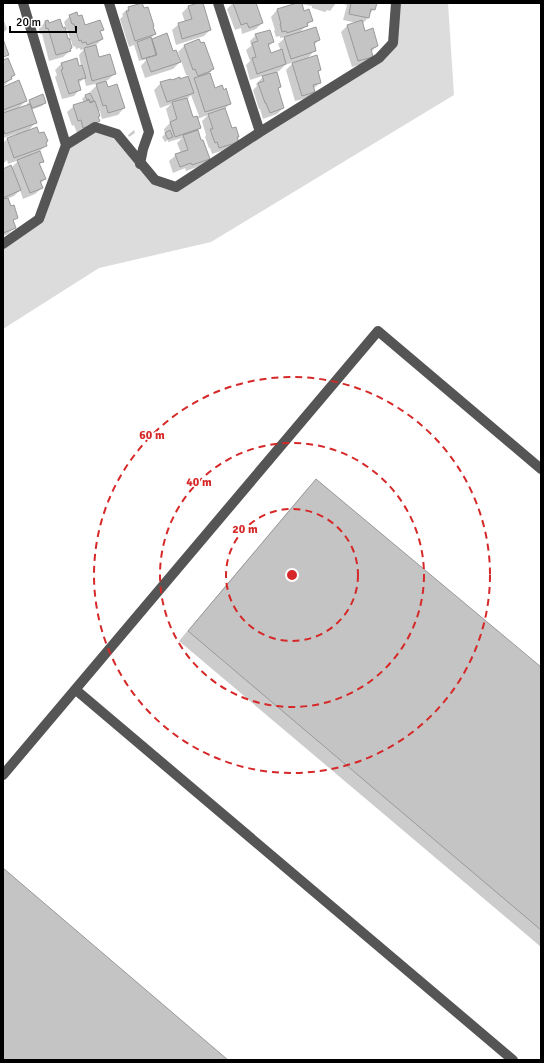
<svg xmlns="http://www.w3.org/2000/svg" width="544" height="1063" viewBox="0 0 544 1063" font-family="Signika,sans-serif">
<rect width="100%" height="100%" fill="#fff"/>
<path fill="#dcdcdc" d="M396 3H448L454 95 211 242 99 268 3 329V239L39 219 66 145 95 127 117 134 155 180 176 187 379 58 393 43Z"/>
<path fill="#0003" fill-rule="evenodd" d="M202 3 210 30 204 36 176 45 172 30 179 24 185 22 182 13 188 7Z
M233 3H255L262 23 256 29 242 34 241 28 235 30 227 9Z
M301 3H336L330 11 327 10 325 12 312 8V6L301 4 303 12 311 21 299 33 319 40 314 45 315 50 306 60 320 70 317 73 320 83 313 89 314 92 308 98 295 101 286 70 294 62 285 65 279 71 276 72 280 87 277 90 283 108 277 114 263 119 260 109H259L253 90 257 86 256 84 265 75 250 80 246 65 250 61 246 50 251 46 250 41 256 35 273 42 268 47 270 54 281 51 278 44 286 37 280 38V36L276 37 274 31 275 30 271 17 277 10Z
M340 3H376L374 9 369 14 368 18 362 24 364 32 377 46 371 52 372 56 366 63 352 67 341 32 347 26 357 23 343 20 347 5Z
M129 8 152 27 155 34 150 39 151 41 152 40 172 52 180 62 173 69 145 78 141 66 147 59 139 61 134 45 129 47 120 19 123 16 122 14Z
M70 16 85 26 102 29 99 33 102 39 95 46 98 58 114 74 108 80 105 81 107 88 124 108 118 115 102 119 100 111 98 112V117L99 121 93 127 77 133 74 125 72 126 67 112 74 106 84 102 82 99 85 96 91 94 90 92 99 83 86 86 84 78 78 84 80 89 74 96 62 99 55 77 57 75 55 70 61 64 79 67 81 66 79 55 84 49 80 50V48L76 49 75 46 73 47 71 40 69 41 71 48 70 51 63 57 49 61 42 34H40L39 29 45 22 62 29 66 28 64 22ZM67 29 70 39 68 40 65 30Z
M3 21H4L7 29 3 33Z
M185 45 213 68 209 73 214 89 230 103 225 109 232 130 236 138 231 148 212 154 210 148H209L205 137 206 135 202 121 208 115 197 119 200 128 197 131 209 159 203 165 186 171 185 168 173 173 169 161 176 155 181 153 177 143 182 138 168 142V140L165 142 162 137 165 134 164 129 170 123 166 109 171 104 160 108 154 90 161 83 171 81 180 80 189 77 188 75H186L178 52ZM191 95 199 116 193 118 187 99Z
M3 61 14 75 3 87Z
M3 88 26 101 17 109 27 105V104L30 101 45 103 42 106 31 110 35 123 27 132 39 135 46 145 39 152 43 161 39 165 45 179 40 184 42 188 35 194 23 199 20 190 14 196 7 199 10 208 17 217 12 222 14 228 8 234 3 236V170L11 168 19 160 8 164 7 160 3 164V143L7 139 17 135 16 134 3 138Z
M134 130 135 133 129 137 128 135Z
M316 480 541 668V947L179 641 307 489Z"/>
<path fill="#c4c4c4" stroke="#999" d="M142 3 144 8 148 7 154 26 153 27 156 34 135 41 126 11H129L128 7Z
M198 3H203L211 30 182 39 178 23 192 19 188 6Z
M233 3H256L263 23 249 28 247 23 241 25Z
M297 3H302L304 11 309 9 313 21 307 23 308 26 287 33 286 31 282 32 280 24H281L277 9Z
M351 3H377L375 10 371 9 369 18 349 14Z
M77 12 78 16 82 15 85 25 100 20 104 30 100 31 103 39 87 45 86 42 82 43 81 40 79 41 74 24H72L69 15Z
M60 19 63 28 65 27 68 39 69 38 72 48 70 49 71 51 56 55 48 28 46 29 45 21 48 20 49 23Z
M362 20 365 31 373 28 378 46 371 49 373 57 358 61 347 25Z
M316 27 320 40 314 42 316 51 291 59 284 37Z
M270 30 274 42 268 44 271 53 282 49 286 64 257 74 252 58 256 57 252 43 258 41 255 34Z
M167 33 173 51 176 50 181 62 151 72 146 58 157 55 152 39Z
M151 37 156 55 142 59 137 42Z
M3 39 9 55 3 57Z
M199 39 201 43 204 42 214 69 211 70V71L198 76 195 69 193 70 184 45Z
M96 45 99 57 110 54 116 74 92 81 84 48Z
M317 55 321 70 318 71 321 83 313 85 315 92 302 96 292 63Z
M8 58 15 75 11 77 12 79 3 83V60Z
M77 58 79 66 82 65 86 78 78 80 81 90 69 94 61 70 63 69 61 63Z
M277 72 281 87 278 88 284 108 270 113 266 103H265L258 83 264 81 262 76Z
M210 73 215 88 222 85 224 90 226 88 231 104 205 112 194 78Z
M188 76 194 93 167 102 160 82 171 79 172 80 180 77V79Z
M19 80 27 101 3 110V87Z
M106 81 108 87 117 84 125 108 108 113 106 105 103 106 96 84Z
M90 93 94 101 90 102 89 99 87 100 85 95Z
M43 94 46 103 32 108 29 100Z
M187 98 193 117 197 116 201 128 175 137 170 122 177 119 172 102Z
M89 100 90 103 95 101 100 116 98 117 100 121 96 123 97 124 83 128 81 120 78 121 73 105Z
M30 104 37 123 5 134 3 128V113Z
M225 108 232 128 236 127 239 137H237L239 142 219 148 217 142 215 143 210 129H213L208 114Z
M37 127 39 133 44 132 48 141 46 142 47 146 14 158 7 138Z
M170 130 173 137 168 139 165 133Z
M198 130 201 140H203L210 159 192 165 191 163 180 167 175 154 188 150 183 135Z
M40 151 44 162 39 163 46 179 40 181 43 188 30 193 17 160Z
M11 165 21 190 3 198V169Z
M8 198 11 206 14 205 18 218 13 220 16 228 3 233V199Z
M316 479 541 667V930L188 631Z
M3 868 228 1060H3Z"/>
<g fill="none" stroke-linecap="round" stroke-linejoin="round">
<path stroke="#555" stroke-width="10" d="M23 3 66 145
M109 3 149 132 143 149 140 164
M218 3 260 132
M3 244 39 219 66 145 95 127 117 134 155 180 176 187 260 132 379 58 393 43 396 3
M76 690 513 1060
M3 775 378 331 541 469"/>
</g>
<g fill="none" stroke="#d62828" stroke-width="2" stroke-dasharray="7 5">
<circle cx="292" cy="575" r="66"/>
<circle cx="292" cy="575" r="132"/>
<circle cx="292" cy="575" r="198"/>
</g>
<circle cx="292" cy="575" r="6" fill="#d62828" stroke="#fff" stroke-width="2"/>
<g font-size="12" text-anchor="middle" font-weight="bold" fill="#d62828" stroke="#fff" stroke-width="3" stroke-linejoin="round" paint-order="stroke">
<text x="152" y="439">60 m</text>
<text x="199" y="486">40 m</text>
<text x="245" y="533">20 m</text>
</g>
<rect width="544" height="1063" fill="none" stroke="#000000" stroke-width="8"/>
<path d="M10 26v6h66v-6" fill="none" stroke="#000000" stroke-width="2"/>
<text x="16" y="26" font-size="12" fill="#000000" stroke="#ffffff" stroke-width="3" paint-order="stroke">20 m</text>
</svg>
